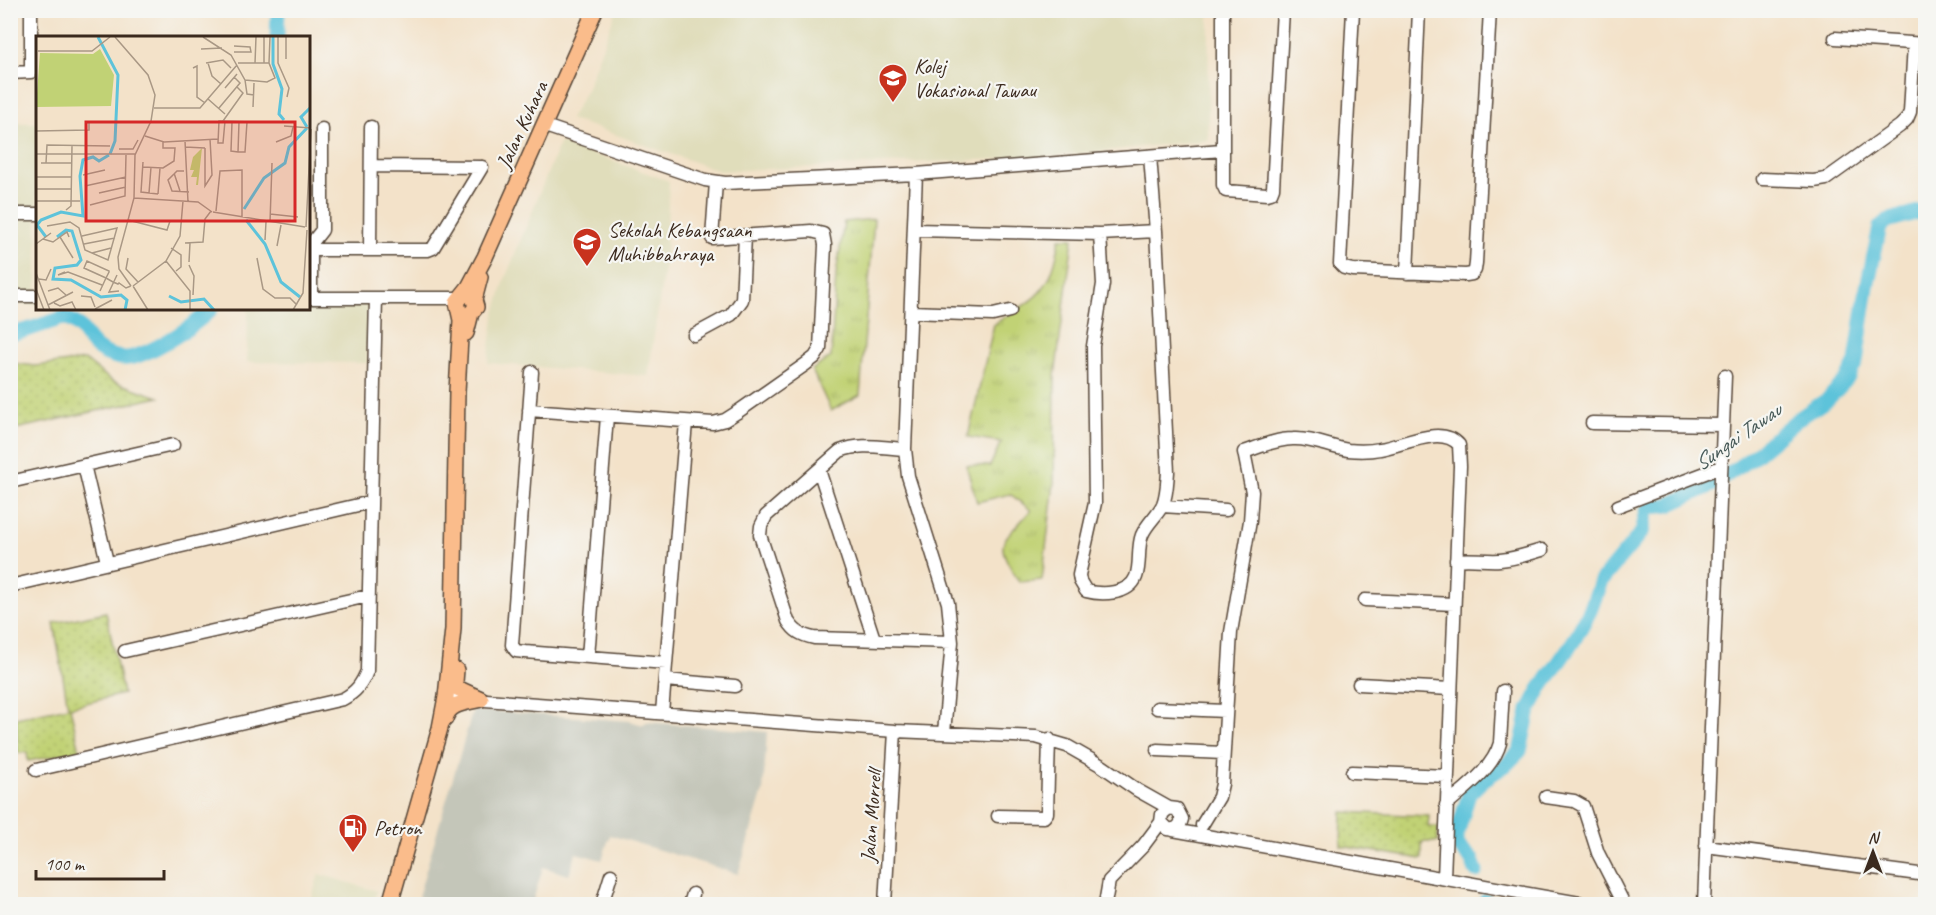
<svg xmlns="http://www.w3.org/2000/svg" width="1936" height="915" viewBox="0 0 1936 915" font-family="Caveat,sans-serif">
<defs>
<pattern id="grass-tufts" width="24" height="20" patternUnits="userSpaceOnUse" patternTransform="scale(1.5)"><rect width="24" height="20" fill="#c1d275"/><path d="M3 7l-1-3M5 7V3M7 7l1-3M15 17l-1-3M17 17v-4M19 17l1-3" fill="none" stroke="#a7b465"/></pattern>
<pattern id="park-dots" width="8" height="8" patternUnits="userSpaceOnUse" patternTransform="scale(1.5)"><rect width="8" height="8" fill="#c1d275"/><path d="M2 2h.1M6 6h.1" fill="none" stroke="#a7b465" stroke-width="1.8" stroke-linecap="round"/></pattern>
</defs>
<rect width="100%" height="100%" fill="#f6f6f2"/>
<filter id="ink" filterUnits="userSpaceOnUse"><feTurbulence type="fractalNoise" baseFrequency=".0167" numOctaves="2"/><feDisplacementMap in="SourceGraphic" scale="12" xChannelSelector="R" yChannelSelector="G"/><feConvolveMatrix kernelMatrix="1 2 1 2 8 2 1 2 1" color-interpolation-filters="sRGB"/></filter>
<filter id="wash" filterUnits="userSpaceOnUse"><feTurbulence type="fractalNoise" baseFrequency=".008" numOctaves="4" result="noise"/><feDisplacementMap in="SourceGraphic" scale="24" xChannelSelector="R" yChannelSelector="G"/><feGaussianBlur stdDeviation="1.35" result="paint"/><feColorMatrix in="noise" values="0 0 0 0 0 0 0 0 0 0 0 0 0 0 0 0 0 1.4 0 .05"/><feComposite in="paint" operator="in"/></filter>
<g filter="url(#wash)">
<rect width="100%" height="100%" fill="#f3e2c9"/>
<path fill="#e0ddbb" d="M616 11H1209L1208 140 1044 157 720 171 570 119 586 90Z
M11 123H37V305H11Z
M560 142 669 181 666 255 648 376 488 363 494 317 505 279Z
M309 304 368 305 367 363 247 362 248 309H309Z
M319 874 377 891 373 904H310Z"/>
<path fill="#c4c6b9" d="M473 710 630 721 643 725 646 722 767 732 763 791 738 874 610 835 602 860 576 853 569 875 543 867 532 904H444L418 897Z"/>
<path fill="url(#grass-tufts)" stroke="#7e7e4a" stroke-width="1.5" d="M874 219 860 395 831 411 812 370 831 357 836 275 844 222Z
M1060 238H1073L1055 376 1054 483 1042 580 1019 582C992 537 1001 546 1031 510L1010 494 977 502 966 465 990 466 1001 442 968 437 994 324C1038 297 1052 292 1060 238Z"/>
<path fill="url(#park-dots)" stroke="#7e7e4a" stroke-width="1.5" d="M85 360 112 381 159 397 11 430 10 367 12 363 35 366Z
M106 612 123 694 70 707 80 751 28 761 27 752 18 753 16 718 68 707 54 623Z
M1342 812 1429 816 1428 827H1438V842H1422V859L1341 846Z"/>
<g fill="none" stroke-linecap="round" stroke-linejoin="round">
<path stroke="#5dc3da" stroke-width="15" d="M277 38 278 10
M10 334 27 330 63 318C85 324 82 336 97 348 104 354 118 359 127 358 149 356 196 325 211 309
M1476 871 1472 860 1457 844V834L1469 794 1483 780 1506 765 1520 751 1529 710 1540 689 1573 642 1590 611 1601 581 1642 532 1647 511 1653 507 1669 505 1716 483 1754 456 1798 419 1828 399 1847 379 1856 362 1867 287 1880 227 1887 221 1926 210
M1486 901 1488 904"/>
</g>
</g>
<g filter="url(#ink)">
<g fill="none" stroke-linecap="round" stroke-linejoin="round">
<g stroke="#574638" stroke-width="15">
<path id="minor" d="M1223 10V185L1226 191 1267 194 1271 193 1273 188 1283 10
M1353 10 1340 264 1344 268 1353 270 1466 275 1472 274 1475 270 1476 263 1490 10
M1835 38 1926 44
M10 73 31 72V10
M545 126 705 180 725 183 916 174 1222 150
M371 166 482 167
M916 174 905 449 908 476 948 603 952 642 944 733
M1762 179 1814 181 1826 179 1900 126 1907 119 1910 112 1914 44
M10 214H38
M915 230 1100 234 1156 231
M1100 234 1103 284 1093 346 1095 503 1079 575 1080 581 1086 591C1101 595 1129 595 1136 577 1141 563 1137 548 1142 535 1147 523 1158 515 1163 504 1167 494 1167 483 1168 472L1156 231 1150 156
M311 250H428L433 248 482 167
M370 250 371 127
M1407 273 1419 10
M10 296H38
M309 298H460
M311 298V244L322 230V129
M911 312 993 315 1010 311
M694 335 731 315 742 300 745 236
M532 372 512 645 516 651 525 652 666 663
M529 410 713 423 725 420 736 413 806 364 815 357 820 349 825 245 823 234 811 231 712 238 716 182
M1592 423 1722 425
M905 449C882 448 862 442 840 451L766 516 761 526 760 535 788 621C795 632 801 635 814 638L952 642
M84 465 107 562
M819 470 874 639
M10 482 173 445
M1162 506 1226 510
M1618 506 1721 467
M1456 560C1471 558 1485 561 1500 560 1514 559 1528 554 1542 550
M10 586 371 502
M1365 600 1454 604
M125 651 368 596
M588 657 607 416
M665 680 735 686
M1359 684 1450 689
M446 697 895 731 1036 737 1067 746 1102 766 1137 790 1169 808 1177 809 1182 819C1180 827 1176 830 1168 829L1161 822 1162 814 1169 808
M1157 708 1225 711
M662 713 686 422
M1157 750 1223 753
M36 770 343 699C356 692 362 684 367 671L376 298
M1352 772 1447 776
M1546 797 1574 801 1583 806 1598 853 1624 904
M1446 805C1465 788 1493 769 1500 743L1503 691
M998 816 1044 817 1047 813 1049 739
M1202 825 1219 797 1222 784 1231 632 1250 521 1252 492 1244 452C1259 447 1276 439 1293 439 1312 438 1329 447 1348 450 1358 451 1370 451 1380 449 1402 446 1442 424 1459 445L1460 466 1444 878
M1173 830 1585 904
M1706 846 1926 875
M602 904 611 875
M690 904 693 894
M885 904 895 731
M1105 904 1109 881 1143 846 1161 822
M1704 904 1725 376"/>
</g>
<g stroke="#574638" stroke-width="18">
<path id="major" d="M466 333 471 313 476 307 474 300 480 277
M456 670 455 682 457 688 481 699
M445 719C449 702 467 703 481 699
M390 904 440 728 446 697 453 629 457 392 461 320 457 302 469 287 485 257 595 10"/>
</g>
<use href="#minor" stroke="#fff" stroke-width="12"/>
<use href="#major" stroke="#fabc8b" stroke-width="15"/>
</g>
</g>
<defs>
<g id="university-pin" transform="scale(1.5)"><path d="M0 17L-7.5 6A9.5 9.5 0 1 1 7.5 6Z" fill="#c8321e" stroke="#f6f6f2"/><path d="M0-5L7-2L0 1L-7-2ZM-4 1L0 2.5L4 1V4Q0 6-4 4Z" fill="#fff"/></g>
<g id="school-pin" transform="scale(1.5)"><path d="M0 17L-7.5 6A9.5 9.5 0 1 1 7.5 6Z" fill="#c8321e" stroke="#f6f6f2"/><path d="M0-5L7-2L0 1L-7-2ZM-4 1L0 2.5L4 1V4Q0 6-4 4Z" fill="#fff"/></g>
<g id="fuel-pin" transform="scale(1.5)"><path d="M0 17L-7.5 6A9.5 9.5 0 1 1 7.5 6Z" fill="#c8321e" stroke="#f6f6f2"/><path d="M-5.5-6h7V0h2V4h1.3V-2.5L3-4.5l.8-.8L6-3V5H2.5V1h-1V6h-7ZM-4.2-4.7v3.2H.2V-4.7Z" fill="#fff"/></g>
</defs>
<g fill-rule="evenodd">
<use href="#university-pin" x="893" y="78"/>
<use href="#school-pin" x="587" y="242"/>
<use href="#fuel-pin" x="353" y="828"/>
</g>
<g text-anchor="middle" stroke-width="4.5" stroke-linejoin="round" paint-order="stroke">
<g font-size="21" fill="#3b2a1e" stroke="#f6f6f2" text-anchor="start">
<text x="914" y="73">Kolej<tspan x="914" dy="24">Vokasional Tawau</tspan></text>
<text x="608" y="237">Sekolah Kebangsaan<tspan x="608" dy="24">Muhibbahraya</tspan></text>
<text x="374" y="835">Petron</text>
</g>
<g font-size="21" fill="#3b2a1e" stroke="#f6f6f2">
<text transform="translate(522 125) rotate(-65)" y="7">Jalan Kuhara</text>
<text transform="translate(871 816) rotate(-86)" y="7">Jalan Morrell</text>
</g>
<g font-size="22" font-style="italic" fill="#455856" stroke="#f6f6f2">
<text transform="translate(1737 436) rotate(-35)" y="8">Sungai Tawau</text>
</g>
</g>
<g transform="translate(36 36)">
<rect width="274" height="274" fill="#f3e2c9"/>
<path d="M166 112 162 149H160L161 141H155L158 134H154L157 121Z" fill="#c1d275"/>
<path d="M64 13 78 39 75 70 0 71 4 17 57 18Z" fill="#c1d275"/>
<path fill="none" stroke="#5dc3da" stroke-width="3" d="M62 1 82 39 79 105 74 118M237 1V28L246 53 243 78 248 84M271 91 265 81 274 72M208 173 228 142 249 127 253 111 271 92M210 184 229 208 245 246 264 261M10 201 1 189 5 184 25 176 47 180 44 140 47 124 57 121 63 125 73 119M21 201 30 194 36 195 45 224 41 229 19 232 17 243 35 244 65 261 85 259 91 264 89 274M133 260 145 266 168 263 178 274"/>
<path fill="none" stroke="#a99885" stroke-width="1.5" d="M79 1 112 39 119 59 115 85 99 119 98 162 82 221 83 233 95 250M167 1 195 19 209 44 231 46 239 42 233 27 234 1M242 1V27L253 52 251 61M165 13 186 12M2 15H56L74 1M198 16H215L214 11 198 10M250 23V1M170 27 187 24 195 32M172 27 176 40 185 48M202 27H233M219 27 220 1M228 27V1M157 32 161 30V61L169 67M209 44 211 58 218 59M189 52 201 38M172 63 189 78M217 71 218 47M118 72H164L201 29M183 72 204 47 198 41M187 85 207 57 201 51M189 85 187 107H182L183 85H184L217 86M196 86 195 115 202 116H209L211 86M248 90 275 92M0 95 53 94V85M109 100 128 106 182 103M149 105 152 166M240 106 255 100 257 91M149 111 169 112M169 112V150L176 139 174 103M83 113H97L102 104M202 116 203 86M0 118H99M107 126 105 156 122 158M5 127H36M10 127 11 109 74 110M107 131 127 132 138 125 139 112H127V106M148 135H141L132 144 136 155 153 156M138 137 144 155M47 139 69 134M0 141H36M49 150 90 141M0 153H35M63 157 90 151M113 157 115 131M122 158 124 132M98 162 162 166 176 176M0 165H44M54 169 89 160 90 119M30 174 35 170 36 110M180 175 184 135 206 134V181M177 176 269 191M234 178 262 181M92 184 131 194 134 185M234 186 236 127M11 190 34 186 43 192 49 214 72 224 81 192 46 200M270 191 275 93M24 201 37 222M7 203 17 206 31 196 33 201M229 204 230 186M149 207 167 206 169 183 175 175M0 208 15 197M48 208 79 202M241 210 245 189M135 212 145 219V231L140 235M56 217 75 212M92 222 90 233 102 246M221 222 227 253 239 262H254L261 269M130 225 154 255V274M153 226 154 207M153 229 158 240 157 259M29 236 22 239 32 236 66 249M0 237 14 274M81 239 73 256 83 255M3 243 10 244 15 233M97 250 130 225 144 200 147 165M97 250 112 274M0 253 8 274M12 255 22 252 30 259M64 255 70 242 73 236V235L51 225 48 232 70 242 77 246 82 248 83 247 90 252 95 250M45 260 55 261 59 271M18 267 24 270 36 266 40 274M12 269 37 256M59 273 76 264M257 274 267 257 271 194"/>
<path fill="#d62828" fill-opacity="0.15" stroke="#d62828" stroke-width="3" d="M50 86H259V185H50Z"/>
<rect width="274" height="274" fill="none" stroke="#3b2a1e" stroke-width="3"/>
</g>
<rect width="1936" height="915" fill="none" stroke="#f6f6f2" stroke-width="36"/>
<g transform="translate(1873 852)" stroke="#f6f6f2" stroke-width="4.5" paint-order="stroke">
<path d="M0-4.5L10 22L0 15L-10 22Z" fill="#3b2a1e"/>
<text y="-9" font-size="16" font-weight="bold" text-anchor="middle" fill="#3b2a1e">N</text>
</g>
<path d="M36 870v9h128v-9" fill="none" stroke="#3b2a1e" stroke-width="3"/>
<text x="45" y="870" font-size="18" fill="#3b2a1e" stroke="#f6f6f2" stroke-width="4.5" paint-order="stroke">100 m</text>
</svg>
